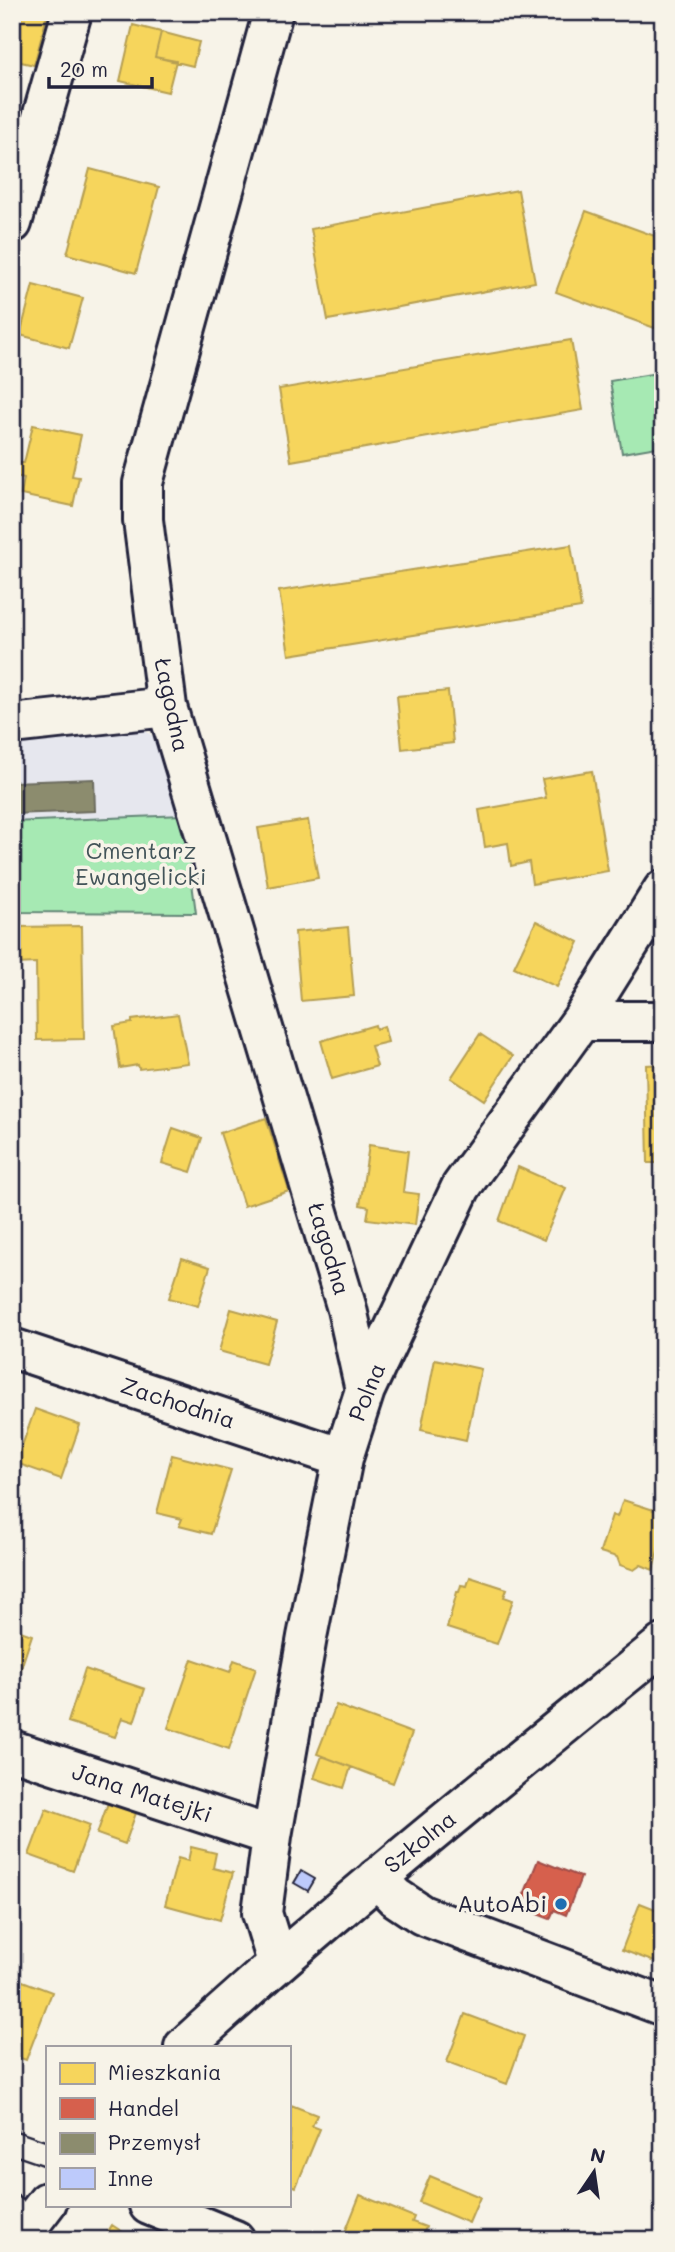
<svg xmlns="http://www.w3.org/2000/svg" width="675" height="2252" viewBox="0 0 675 2252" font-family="Mali,sans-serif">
<rect width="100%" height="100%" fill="#f7f3e8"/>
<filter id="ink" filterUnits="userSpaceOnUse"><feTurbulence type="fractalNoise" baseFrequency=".0143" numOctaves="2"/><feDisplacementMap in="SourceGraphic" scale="14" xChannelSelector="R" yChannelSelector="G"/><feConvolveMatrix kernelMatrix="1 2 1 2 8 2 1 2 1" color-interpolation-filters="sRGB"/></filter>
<g filter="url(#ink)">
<path fill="#e6e7ee" d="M144 730 167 746 183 815 12 822V737Z"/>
<path fill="#a6e9b3" stroke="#648677" stroke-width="2" d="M663 372V446L622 453 610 381Z
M183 815 196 913 12 912V822Z"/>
<path fill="#f6d55c" stroke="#b69f52" stroke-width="2" d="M12 12H34L47 16 34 65 12 60Z
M133 25 161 32 155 57 176 61 168 92 120 81Z
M161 32 199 42 193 66 155 57Z
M90 169 159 187 136 273 67 254Z
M518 190 535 282 328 320 311 229Z
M586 211 663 239V331L556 292Z
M33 285 83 298 69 348 20 335Z
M571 340 583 410 291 461 279 389Z
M33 425 81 435 72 476 79 477 73 506 21 495 24 478 15 476 18 463H24Z
M571 545 581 608 289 655 279 591Z
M448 691 453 743 402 749 397 696Z
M592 771 608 871 532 884 529 862 511 866 508 843 485 847 479 810 546 798 542 779Z
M308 820 318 878 268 887 258 828Z
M536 921 579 942 557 987 514 967Z
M82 926 84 1039 37 1040 36 963 17 964 16 927Z
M348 927 354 996 301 1001 295 932Z
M178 1014 188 1063 139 1069 138 1065 120 1068 114 1026 132 1023V1020Z
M375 1025 376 1029 384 1026 388 1042 371 1046 377 1066 332 1079 321 1041Z
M480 1034 513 1056 484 1100 451 1078Z
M663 1064V1163H648L646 1065Z
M266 1118 289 1191 244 1206 220 1133Z
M173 1128 202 1138 191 1172 162 1163Z
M369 1145 408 1151 403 1192 419 1194 415 1225 367 1219 369 1207 360 1205Z
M518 1167 566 1188 544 1240 499 1221Z
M182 1258 210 1267 198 1306 169 1298Z
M231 1309 277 1322 265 1364 219 1351Z
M435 1359 481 1369 466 1440 421 1430Z
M35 1409 80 1425 61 1479 16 1463Z
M172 1455 231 1470 211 1534 179 1526 182 1519 157 1513Z
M623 1500 663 1513V1532L653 1570 641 1565 634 1570 620 1565 617 1557 600 1552 612 1515 617 1517Z
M470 1577 507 1589 504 1597 513 1600 497 1644 447 1628 457 1592H459L461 1585 467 1586Z
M12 1628 32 1635 17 1680 12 1679Z
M192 1659 230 1672 234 1660 256 1668 229 1749 168 1728Z
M85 1669 145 1689 134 1722 122 1718 115 1737 68 1722Z
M336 1705 412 1733 393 1783 317 1754Z
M322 1756 351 1767 344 1788 314 1778Z
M109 1800 137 1810 125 1844 97 1834Z
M46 1809 90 1825 73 1871 29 1855Z
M191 1847 216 1853 213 1868 233 1873 220 1920 165 1905 178 1858 188 1861Z
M640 1903 663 1912V1965L622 1950Z
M12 1977 52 1992 26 2060 12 2055Z
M465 2014 524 2036 507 2084 447 2062Z
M291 2105 317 2115 312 2126 320 2129 296 2187 289 2184Z
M430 2176 480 2197 469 2223 419 2202Z
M360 2195 414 2217 412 2222 426 2227 421 2240H342Z
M112 2225 135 2240H103Z"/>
<path fill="#d6604d" stroke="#a04d48" stroke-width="2" d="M538 1860 581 1877 566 1915 554 1910 550 1919 537 1914 541 1905 523 1897Z"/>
<path fill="#8c8c6e" stroke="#6c6c5f" stroke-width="2" d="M94 779 95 811 12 814V782Z"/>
<path fill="#bdcafb" stroke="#22223b" stroke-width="2" d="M301 1871 315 1879 308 1891 294 1883Z"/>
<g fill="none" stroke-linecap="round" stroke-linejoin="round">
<g stroke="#22223b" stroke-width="26">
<path id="lane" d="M12 2142 47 2154
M12 2206 31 2223"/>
</g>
<g stroke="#22223b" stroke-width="44">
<path id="street" d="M273 12 143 483V520L167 707 347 1309 365 1390
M12 223 72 12
M12 724 167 707
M581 1021H663
M12 1348 343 1458
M12 1750 272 1836
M377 1878 395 1897 422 1915 663 2006
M277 1962 262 1913 272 1836 307 1637 343 1458 365 1390 461 1187 581 1021 663 890
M149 2205 235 2240"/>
</g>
<g stroke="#22223b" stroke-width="44">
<path id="secondary" d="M184 2047C338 1906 501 1776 663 1644
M18 2240 47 2202"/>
</g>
<use href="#lane" stroke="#f7f3e8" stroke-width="21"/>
<use href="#street" stroke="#f7f3e8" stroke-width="38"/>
<use href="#secondary" stroke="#f7f3e8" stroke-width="38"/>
</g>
</g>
<circle fill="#1f6fb2" stroke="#f7f3e8" stroke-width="2.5" cx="561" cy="1904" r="7"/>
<g text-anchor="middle" stroke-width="7" stroke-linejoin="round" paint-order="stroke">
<g font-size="23" fill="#22223b" stroke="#f7f3e8">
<text transform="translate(172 705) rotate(78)" y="8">Łagodna</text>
<text transform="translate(329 1249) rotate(73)" y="8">Łagodna</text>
<text transform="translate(367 1392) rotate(-68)" y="8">Polna</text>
<text transform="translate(178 1403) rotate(18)" y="8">Zachodnia</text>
<text transform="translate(142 1793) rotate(18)" y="8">Jana Matejki</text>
<text transform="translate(420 1842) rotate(-39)" y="8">Szkolna</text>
</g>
<g font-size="23" fill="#435459" stroke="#f7f3e8">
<text x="141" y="859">Cmentarz<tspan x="141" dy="26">Ewangelicki</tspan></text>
</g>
<g font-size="23" fill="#22223b" stroke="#f7f3e8" text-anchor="end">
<text x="547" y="1912">AutoAbi</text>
</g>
</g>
<rect width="675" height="2252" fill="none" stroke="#f7f3e8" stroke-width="42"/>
<rect x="21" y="21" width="633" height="2210" fill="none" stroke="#22223b" stroke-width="2.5" filter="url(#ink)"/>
<rect x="46" y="2046" width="245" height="161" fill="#f7f3e8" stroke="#a29fa3" stroke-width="2"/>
<rect x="60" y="2063" width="35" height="21" fill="#f6d55c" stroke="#a29fa3" stroke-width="2"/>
<text x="108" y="2080" font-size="21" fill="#22223b">Mieszkania</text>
<rect x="60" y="2098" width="35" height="21" fill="#d6604d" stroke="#a29fa3" stroke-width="2"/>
<text x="108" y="2116" font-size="21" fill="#22223b">Handel</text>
<rect x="60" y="2133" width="35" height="21" fill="#8c8c6e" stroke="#a29fa3" stroke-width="2"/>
<text x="108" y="2150" font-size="21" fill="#22223b">Przemysł</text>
<rect x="60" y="2168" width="35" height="21" fill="#bdcafb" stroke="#a29fa3" stroke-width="2"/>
<text x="108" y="2186" font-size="21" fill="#22223b">Inne</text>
<g transform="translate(594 2172) rotate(13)" stroke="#f7f3e8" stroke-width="5" paint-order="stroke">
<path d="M0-5L12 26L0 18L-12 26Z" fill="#22223b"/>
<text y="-10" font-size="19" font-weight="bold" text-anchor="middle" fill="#22223b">N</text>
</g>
<path d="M49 77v10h103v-10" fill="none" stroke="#22223b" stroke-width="3.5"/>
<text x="60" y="77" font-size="21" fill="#22223b" stroke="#f7f3e8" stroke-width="5" paint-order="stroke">20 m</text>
</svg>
